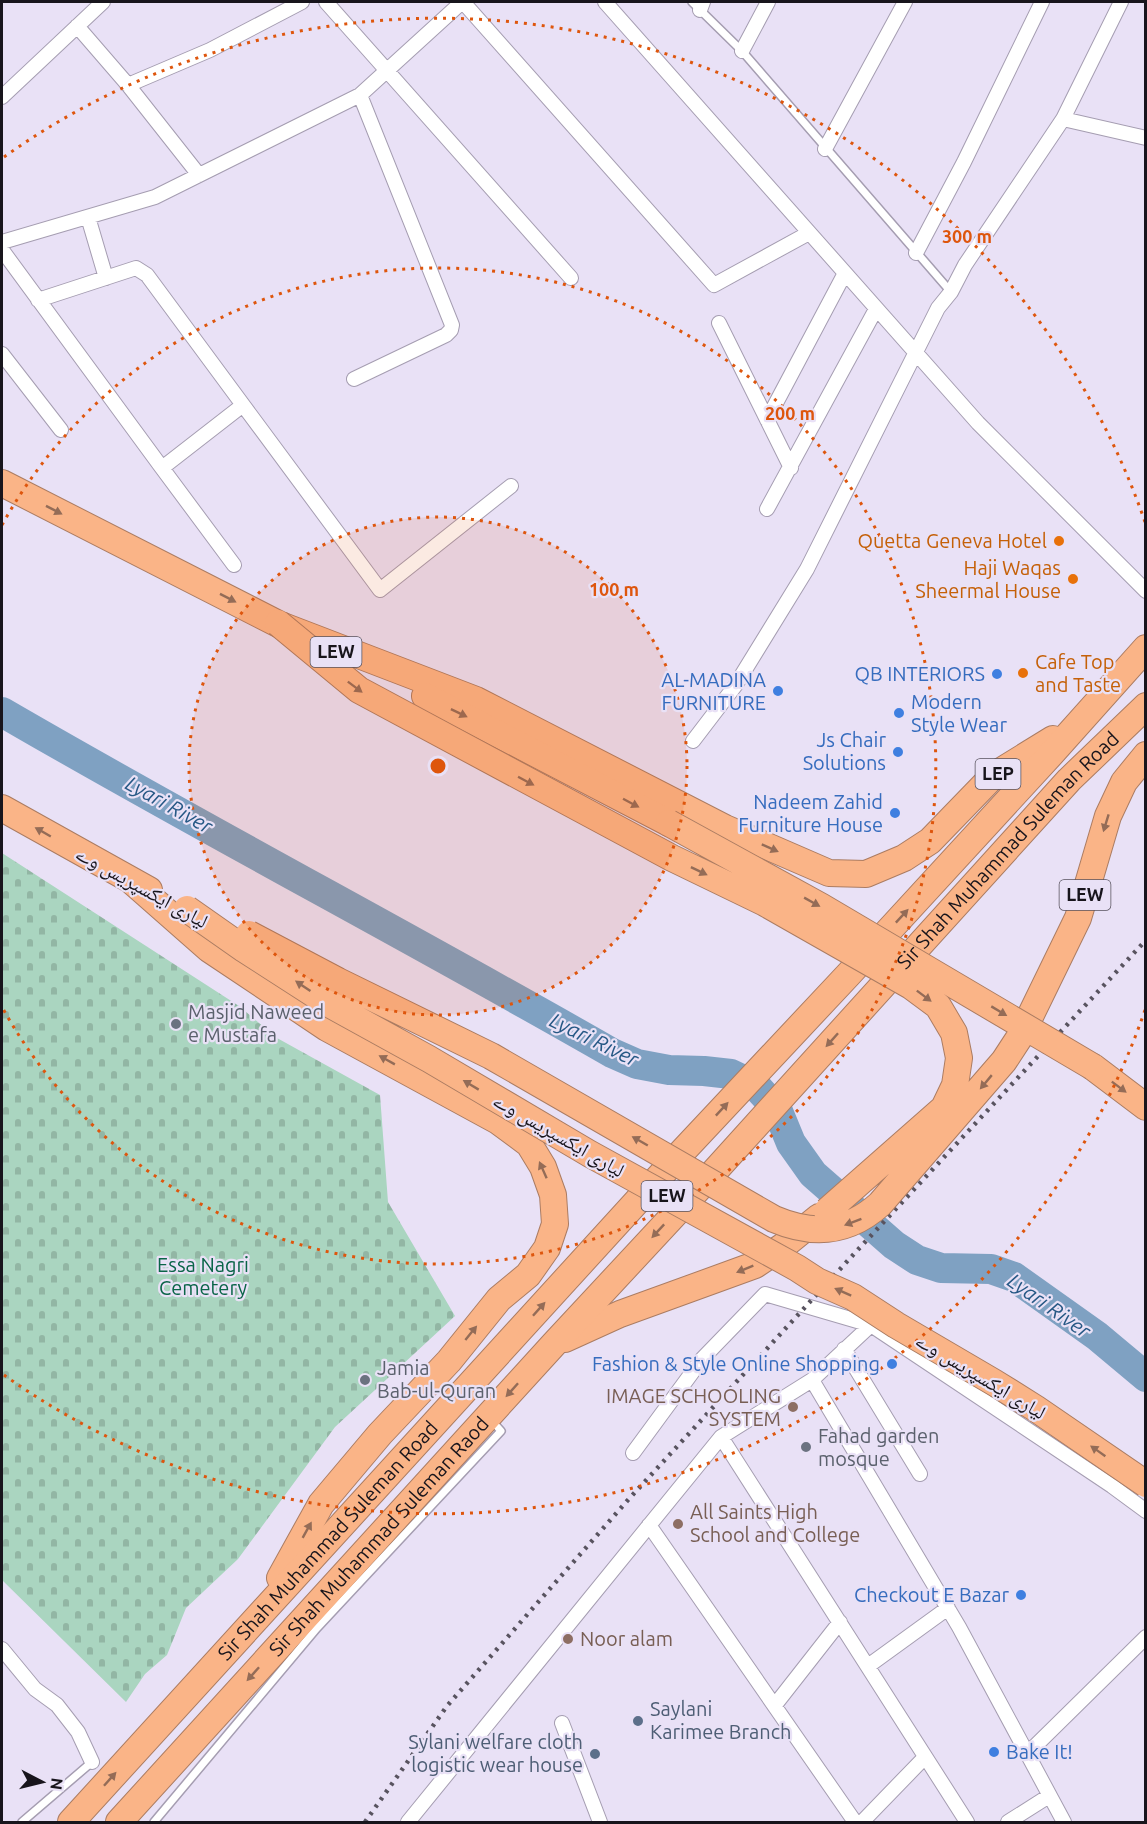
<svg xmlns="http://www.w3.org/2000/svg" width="1147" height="1824" viewBox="0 0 1147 1824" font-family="Ubuntu,'Noto Naskh Arabic',sans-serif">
<defs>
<pattern id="cemetery-stones" width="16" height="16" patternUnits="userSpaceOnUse" patternTransform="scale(1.5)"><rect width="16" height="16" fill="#aad5c0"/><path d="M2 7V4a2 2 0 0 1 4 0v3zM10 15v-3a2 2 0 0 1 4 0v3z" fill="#92b6a4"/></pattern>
</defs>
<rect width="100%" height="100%" fill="#e9e1f6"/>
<path fill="url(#cemetery-stones)" d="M2 853 239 1006 277 1038 380 1095 388 1202 455 1316 335 1427 238 1559 186 1608 167 1655 145 1674 126 1702 2 1580Z"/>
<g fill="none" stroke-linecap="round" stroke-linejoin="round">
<path stroke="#7fa1c2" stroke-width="30" d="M2 712C203 829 410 937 612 1053L637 1064 669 1070 704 1071 731 1074 756 1086 777 1109 791 1143 813 1174 894 1245 917 1260 941 1268 991 1269 1014 1277 1097 1336 1146 1377"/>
<g stroke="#a59db1" stroke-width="10">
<path id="lane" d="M692 2 742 51 951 292
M22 1822 92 1762
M154 1822 317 1628 501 1431 492 1421"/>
</g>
<g stroke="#a59db1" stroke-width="16">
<path id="street" d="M326 2 571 278
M463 2 714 285 809 233
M605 2 978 423 1146 591
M700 10 703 2
M77 26 128 85 199 175
M742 51 768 2
M128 85 210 50 302 2
M2 97 103 2
M1063 119 1146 138
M825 149 905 2
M88 217 106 278
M2 242 155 197 360 95 462 2
M2 250 162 468 243 405 147 275 136 268 38 300
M916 253 964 162 1042 2
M719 323 791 468
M2 354 61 430
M354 379 446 335 451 330 452 325 360 95
M243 405 380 590 511 486
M767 420 845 273
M162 468 234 565
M767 509 876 309
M693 741 735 686 807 569 938 308 951 292 965 265 1063 119 1121 2
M844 1349 920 1474
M812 1380 959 1627 1064 1822
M721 1437 967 1822
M633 1453 702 1359 765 1294 871 1325 1112 1486 1146 1511
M649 1525 855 1822
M2 1649 35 1689 57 1705 78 1732 92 1762
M868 1666 948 1608
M775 1705 840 1622
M562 1723 600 1822
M1027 1754 1146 1637
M408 1822 721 1437 812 1380 871 1325
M862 1822 925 1757
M1008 1822 1049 1796"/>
</g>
<g stroke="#ab7c62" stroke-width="28">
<g id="highway">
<path d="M2 483 298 634"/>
<path d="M283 626 476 700 725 828 829 873 866 874 904 858 930 841 993 776 1053 739"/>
<path d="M425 696 669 823"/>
<path d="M2 808 149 890"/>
<path d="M134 883 209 949 327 1028 498 1121 529 1144 543 1167 553 1195 555 1224 547 1248 528 1275 499 1299 449 1361 380 1434 321 1504 280 1578"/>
<path d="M1021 1035 1078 918 1108 816 1124 782 1146 755"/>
<path d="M1093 1067 1146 1107"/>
<path d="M565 1339 620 1314 755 1265 782 1247 819 1217"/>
<path id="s1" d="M71 1822 682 1152 848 975 1052 753 1146 648"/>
<path id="s2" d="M119 1822 554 1344 713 1173 1069 780 1146 706"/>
</g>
</g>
<use href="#lane" stroke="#fff" stroke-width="7"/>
<use href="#street" stroke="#fff" stroke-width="14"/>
<use href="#highway" stroke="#fab487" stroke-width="26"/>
<path stroke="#58535f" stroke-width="4.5" stroke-dasharray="3 6" stroke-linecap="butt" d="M365 1822 447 1706 627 1501 853 1255 1146 940"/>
<g stroke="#ab7c62" stroke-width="28" stroke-linecap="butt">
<path id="highway-bridge" d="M278 623 359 690 672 858 765 903 911 986 938 1006 954 1033 959 1058 955 1085 944 1108 827 1211
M669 823 822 907 1093 1067
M187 909 244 949 331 1005 429 1059 590 1154 797 1268 817 1281 853 1297 896 1325 995 1383 1035 1408 1146 1484
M249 934 338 981 491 1056 774 1219C814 1236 848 1233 880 1204L1004 1061 1021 1035"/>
</g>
<use href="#highway-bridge" stroke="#fab487" stroke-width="26"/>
</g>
<defs><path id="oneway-solid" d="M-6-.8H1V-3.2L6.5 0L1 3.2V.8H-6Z" transform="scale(1.5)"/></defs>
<g fill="#946c57">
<use href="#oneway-solid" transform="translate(54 510) rotate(27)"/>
<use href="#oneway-solid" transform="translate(228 598) rotate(27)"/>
<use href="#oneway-solid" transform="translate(355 687) rotate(37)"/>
<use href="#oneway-solid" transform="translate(459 713) rotate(26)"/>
<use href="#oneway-solid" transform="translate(526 781) rotate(28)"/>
<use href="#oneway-solid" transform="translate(631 803) rotate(28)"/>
<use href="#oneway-solid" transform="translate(1106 823) rotate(107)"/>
<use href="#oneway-solid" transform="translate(43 832) rotate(-150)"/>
<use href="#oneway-solid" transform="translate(770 848) rotate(24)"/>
<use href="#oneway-solid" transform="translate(699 871) rotate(26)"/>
<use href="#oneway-solid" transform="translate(812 902) rotate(29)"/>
<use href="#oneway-solid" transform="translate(902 916) rotate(-47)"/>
<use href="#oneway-solid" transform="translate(303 986) rotate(-146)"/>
<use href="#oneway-solid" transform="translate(924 996) rotate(37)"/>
<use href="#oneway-solid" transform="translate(999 1011) rotate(31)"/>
<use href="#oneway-solid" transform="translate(832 1040) rotate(132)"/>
<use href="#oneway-solid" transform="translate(387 1060) rotate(-151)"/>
<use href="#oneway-solid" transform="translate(986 1082) rotate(130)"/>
<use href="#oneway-solid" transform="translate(471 1085) rotate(-149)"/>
<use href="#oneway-solid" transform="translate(1119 1087) rotate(37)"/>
<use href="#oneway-solid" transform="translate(722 1109) rotate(-47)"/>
<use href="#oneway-solid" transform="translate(640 1141) rotate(-150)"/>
<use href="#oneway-solid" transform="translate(543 1170) rotate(-114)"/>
<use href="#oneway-solid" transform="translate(853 1222) rotate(159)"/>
<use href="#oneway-solid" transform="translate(658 1231) rotate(133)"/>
<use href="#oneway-solid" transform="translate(745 1269) rotate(158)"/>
<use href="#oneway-solid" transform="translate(843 1292) rotate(-156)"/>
<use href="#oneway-solid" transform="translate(539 1309) rotate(-48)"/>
<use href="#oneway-solid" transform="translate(471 1333) rotate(-51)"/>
<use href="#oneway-solid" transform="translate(512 1390) rotate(132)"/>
<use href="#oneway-solid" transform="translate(1098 1451) rotate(-145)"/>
<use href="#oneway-solid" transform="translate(307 1530) rotate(-61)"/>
<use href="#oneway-solid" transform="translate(253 1674) rotate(132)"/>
<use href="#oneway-solid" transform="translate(110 1779) rotate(-48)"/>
</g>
<circle cx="438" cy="766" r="249" fill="#de560d" fill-opacity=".12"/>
<g fill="none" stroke="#de560d" stroke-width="3" stroke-dasharray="3 6">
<circle cx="438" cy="766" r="249"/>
<path d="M2 525A498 498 0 1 1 2 1007"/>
<path d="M1145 1010A748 748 0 0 1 4 1375M4 157A748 748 0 0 1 1145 522"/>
</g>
<g fill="#e8710a" stroke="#e9e1f6" stroke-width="2">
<circle cx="1059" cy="541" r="6"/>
<circle cx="1073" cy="579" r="6"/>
<circle cx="1023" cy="673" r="6"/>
</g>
<g fill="#3f7fe0" stroke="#e9e1f6" stroke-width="2">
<circle cx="997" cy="674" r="6"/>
<circle cx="778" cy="691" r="6"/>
<circle cx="899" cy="713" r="6"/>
<circle cx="898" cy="752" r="6"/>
<circle cx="895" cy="813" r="6"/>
<circle cx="892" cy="1364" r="6"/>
<circle cx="1021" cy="1595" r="6"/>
<circle cx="994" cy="1752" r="6"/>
</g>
<g fill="#6b7280" stroke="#e9e1f6" stroke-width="2">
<circle cx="176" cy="1024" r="6"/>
<circle cx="365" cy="1380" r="6"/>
<circle cx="806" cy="1447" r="6"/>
</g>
<g fill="#8d6e63" stroke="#e9e1f6" stroke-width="2">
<circle cx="793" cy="1407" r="6"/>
<circle cx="678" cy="1524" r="6"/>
<circle cx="568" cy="1639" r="6"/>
</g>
<g fill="#5c6f8a" stroke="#e9e1f6" stroke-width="2">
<circle cx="638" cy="1721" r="6"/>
<circle cx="595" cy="1754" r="6"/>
</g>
<g text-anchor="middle" stroke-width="4.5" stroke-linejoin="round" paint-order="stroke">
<g fill="#e9e1f6" stroke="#57525d" stroke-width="1.5">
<rect x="310.5" y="637" width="51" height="30" rx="4.5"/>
<rect x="975.5" y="759" width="45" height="30" rx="4.5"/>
<rect x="1059.5" y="880" width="51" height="30" rx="4.5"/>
<rect x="641.5" y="1181" width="51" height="30" rx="4.5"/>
</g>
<g font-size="18" font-weight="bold" fill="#18151c">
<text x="336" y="658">LEW</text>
<text x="998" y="780">LEP</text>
<text x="1085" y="901">LEW</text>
<text x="667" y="1202">LEW</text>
</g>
<g font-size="20" fill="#c56008" stroke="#e9e1f6" text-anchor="end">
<text x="1047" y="548">Quetta Geneva Hotel</text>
<text x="1061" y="575">Haji Waqas<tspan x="1061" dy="23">Sheermal House</tspan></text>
<text x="1035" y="669" text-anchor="start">Cafe Top<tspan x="1035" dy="23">and Taste</tspan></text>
</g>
<g font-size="20" fill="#366cbe" stroke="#e9e1f6" text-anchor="end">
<text x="985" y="681">QB INTERIORS</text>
<text x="766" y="687">AL-MADINA<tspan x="766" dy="23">FURNITURE</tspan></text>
<text x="911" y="709" text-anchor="start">Modern<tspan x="911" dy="23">Style Wear</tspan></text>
<text x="886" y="747">Js Chair<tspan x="886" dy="23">Solutions</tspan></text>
<text x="883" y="809">Nadeem Zahid<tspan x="883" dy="23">Furniture House</tspan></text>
<text x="880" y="1371">Fashion &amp; Style Online Shopping</text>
<text x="1009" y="1602">Checkout E Bazar</text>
<text x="1006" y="1759" text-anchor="start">Bake It!</text>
</g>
<g font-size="20" fill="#18151c" stroke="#e9e1f6">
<text dy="7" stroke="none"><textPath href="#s2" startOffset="1317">Sir Shah Muhammad Suleman Road</textPath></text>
<text transform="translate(142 887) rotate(29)" y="7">لیاری ایکسپریس وے</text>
<text transform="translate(559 1135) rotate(30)" y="7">لیاری ایکسپریس وے</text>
<text transform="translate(981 1376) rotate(31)" y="7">لیاری ایکسپریس وے</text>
<text dy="7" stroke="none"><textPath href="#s2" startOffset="386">Sir Shah Muhammad Suleman Raod</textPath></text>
<text dy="7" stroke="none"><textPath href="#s1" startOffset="381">Sir Shah Muhammad Suleman Road</textPath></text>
</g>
<g font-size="20" fill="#5b616d" stroke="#e9e1f6" text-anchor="start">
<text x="188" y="1019">Masjid Naweed<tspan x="188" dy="23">e Mustafa</tspan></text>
<text x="377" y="1375">Jamia<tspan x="377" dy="23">Bab-ul-Quran</tspan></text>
<text x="818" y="1443">Fahad garden<tspan x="818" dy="23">mosque</tspan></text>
</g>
<g font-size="20" fill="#0a6548" stroke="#e9e1f6">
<text x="203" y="1272">Essa Nagri<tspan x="203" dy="23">Cemetery</tspan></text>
</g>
<g font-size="20" fill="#785e54" stroke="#e9e1f6" text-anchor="start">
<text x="781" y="1403" text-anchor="end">IMAGE SCHOOLING<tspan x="781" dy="23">SYSTEM</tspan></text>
<text x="690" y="1519">All Saints High<tspan x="690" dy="23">School and College</tspan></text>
<text x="580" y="1646">Noor alam</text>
</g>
<g font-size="20" fill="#4e5e75" stroke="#e9e1f6" text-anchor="start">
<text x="650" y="1716">Saylani<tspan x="650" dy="23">Karimee Branch</tspan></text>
<text x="583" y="1749" text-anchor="end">Sylani welfare cloth<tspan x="583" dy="23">logistic wear house</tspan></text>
</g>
<g font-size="21" font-style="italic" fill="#265885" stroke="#e9e1f6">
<text transform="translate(169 805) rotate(29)" y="7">Lyari River</text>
<text transform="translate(594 1040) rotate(26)" y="7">Lyari River</text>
<text transform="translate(1049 1306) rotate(35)" y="7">Lyari River</text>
</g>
</g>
<circle cx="438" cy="766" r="9" fill="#de560d" stroke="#e9e1f6" stroke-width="3"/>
<g font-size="18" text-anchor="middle" font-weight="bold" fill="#de560d" stroke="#e9e1f6" stroke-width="4.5" stroke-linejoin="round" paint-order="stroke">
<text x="967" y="243">300 m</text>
<text x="790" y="420">200 m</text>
<text x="614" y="596">100 m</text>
</g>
<rect width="1147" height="1824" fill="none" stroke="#18151c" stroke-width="6"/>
<g transform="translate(42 1782) rotate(97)" stroke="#e9e1f6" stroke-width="4.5" paint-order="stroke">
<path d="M0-4.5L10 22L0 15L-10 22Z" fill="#18151c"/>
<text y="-9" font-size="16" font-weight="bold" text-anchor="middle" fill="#18151c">N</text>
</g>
</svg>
